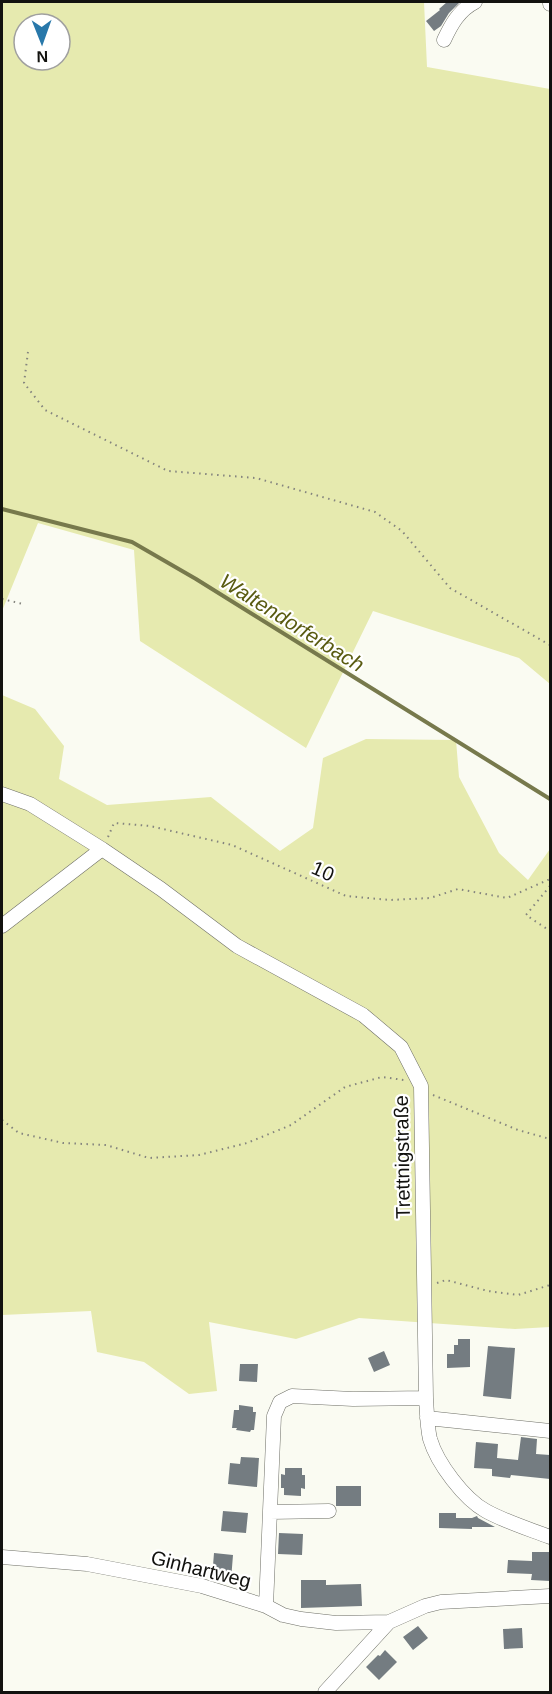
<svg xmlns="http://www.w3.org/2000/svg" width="552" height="1694" viewBox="0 0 552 1694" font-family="Arial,sans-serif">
<rect width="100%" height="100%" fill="#fafbf2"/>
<path fill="#e6eaaf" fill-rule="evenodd" d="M2 2H424L427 67 550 89V684L519 658 373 611 306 748 140 641 134 550 38 523 2 611ZM24 24H60V60H24Z
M2 695 35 709 64 746 59 779 107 805 211 797 280 851 313 828 323 758 366 739 456 740 459 777 499 853 528 880 550 849V1327L515 1329 359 1318 296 1339 209 1322 217 1391 189 1394 144 1362 97 1352 91 1311 2 1315Z"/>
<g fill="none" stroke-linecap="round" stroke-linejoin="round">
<path stroke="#77794c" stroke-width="4" d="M2 509 132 542 196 579 550 799"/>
</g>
<path fill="#747c81" d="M447 2H460L449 13 441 26 434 31 426 21 440 10 439 9Z
M458 1339H470V1367L447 1368V1354H454V1345H458Z
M488 1346 515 1348 511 1399 483 1396Z
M384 1351 390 1365 374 1372 368 1358Z
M240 1364H258L257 1382 239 1381Z
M239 1405 253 1407V1412H256L254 1430H251L250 1432 236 1430 237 1428H232L234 1410H239Z
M521 1437 537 1439 536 1454 550 1455V1479L511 1475 510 1478 492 1476V1469L474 1468 476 1442 498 1444 497 1458 518 1460Z
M241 1457 259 1458 257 1487 228 1484 230 1463 240 1464Z
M285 1468H302V1475H305V1489L301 1488V1496L284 1495V1488H281V1474L285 1475Z
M336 1486H361V1506H336Z
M223 1511 248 1513 246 1533 221 1531Z
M439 1513H456V1518H472L477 1516 478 1518 495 1527H472V1529L439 1528Z
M279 1533 303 1534 302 1555 278 1554Z
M532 1552H550V1581L531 1580 532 1574 507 1573 508 1560 532 1561Z
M214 1553 233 1555 231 1580 212 1578Z
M301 1580H326V1585L361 1584 362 1606 301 1608Z
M418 1626 428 1638 413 1650 403 1637Z
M522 1628 523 1648 504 1649 503 1629Z
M385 1650 397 1662 379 1680 366 1667 378 1655 380 1656Z"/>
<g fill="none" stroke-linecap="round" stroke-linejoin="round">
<g stroke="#6e6f67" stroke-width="15">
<path id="minor" d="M550 2V4
M444 40C451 25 459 10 475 2
M2 794 30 804 102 849 161 889 237 946 363 1015 401 1047 421 1086 426 1398C427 1412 427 1426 430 1439 437 1463 464 1499 486 1511 506 1522 529 1529 550 1537
M2 926 102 849
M427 1418 550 1431
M270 1512 329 1511
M2 1557 87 1564 202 1586 266 1606 283 1615 301 1619 336 1623 389 1622
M266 1606 274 1416 280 1402 292 1396 353 1399 426 1398
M325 1692 389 1622 425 1606 441 1602 550 1596"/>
</g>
<path stroke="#84847e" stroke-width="2" stroke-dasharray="1.5 4.5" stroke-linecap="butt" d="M28 352 24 383 45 410 168 471 256 478 375 512 402 531 450 588 550 645
M2 599 23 604
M108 837 114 823 150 826 232 845 346 896 390 900 430 898 458 889 507 898 550 879
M550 886 526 915 550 931
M433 1095 518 1130 550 1139
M2 1120 19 1133 63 1143 106 1145 149 1158 199 1155 247 1143 291 1125 345 1087 382 1077 404 1080
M437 1283 446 1280 488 1291 518 1295 550 1285"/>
<use href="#minor" stroke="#fff" stroke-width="14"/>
</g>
<g text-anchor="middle" stroke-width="4.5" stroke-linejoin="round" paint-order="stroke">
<g font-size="20" fill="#12120f" stroke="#fff">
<text transform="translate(323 871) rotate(24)" y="7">10</text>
<text transform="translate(402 1157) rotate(-91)" y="7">Trettnigstraße</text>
<text transform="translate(201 1569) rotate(14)" y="7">Ginhartweg</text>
</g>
<g font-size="21" font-style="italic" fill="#595b11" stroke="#fff">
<text transform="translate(292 623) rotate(32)" y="7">Waltendorferbach</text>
</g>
</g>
<rect width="552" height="1694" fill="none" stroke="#12120f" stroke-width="6"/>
<g transform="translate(42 42) rotate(179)"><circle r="28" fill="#ffffff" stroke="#a0a09f" stroke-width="1.5"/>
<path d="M0-4.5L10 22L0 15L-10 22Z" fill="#2878aa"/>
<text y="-9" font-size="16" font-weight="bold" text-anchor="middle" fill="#12120f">N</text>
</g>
</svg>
